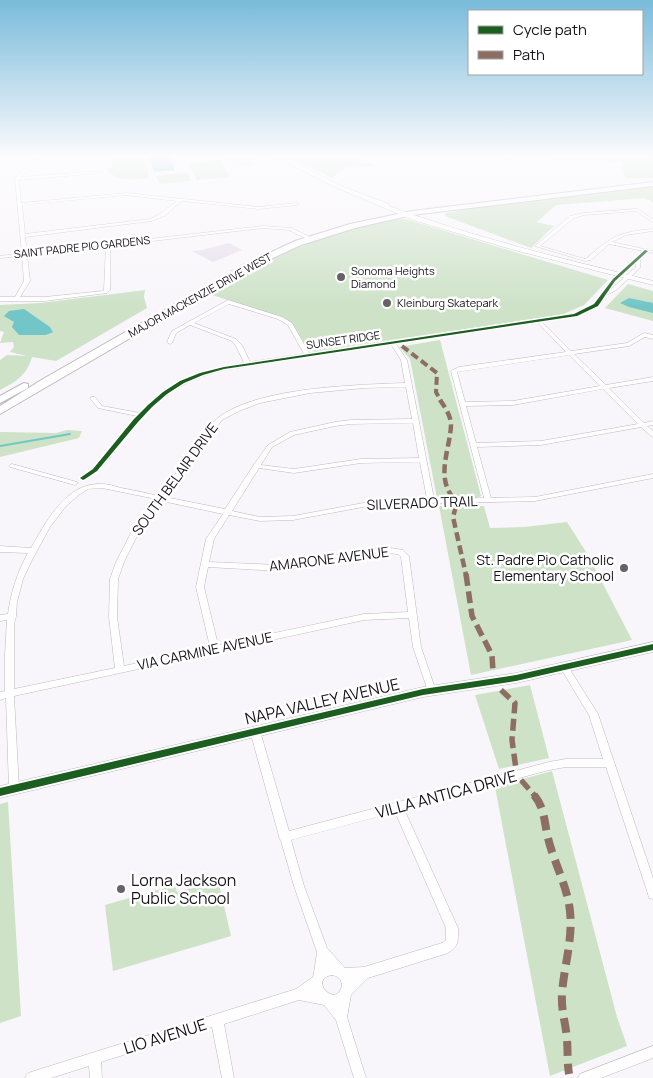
<svg xmlns="http://www.w3.org/2000/svg" width="653" height="1078" viewBox="0 0 653 1078" font-family="Manrope,sans-serif">
<rect width="100%" height="100%" fill="#f8f6fa"/>
<path fill="#cde2c7" d="M288 156H365L353 160 373 164 374 166C353 169 349 161 332 178Z
M550 156H653V178H625L622 169 623 162 555 159Z
M144 157 149 178C135 180 116 183 107 169L113 166 112 160Z
M220 160 230 177 197 180 188 163Z
M187 172 191 181 160 184 156 176Z
M653 186V202L644 198 556 205 537 222 554 226 531 248 445 216 446 213 493 205Z
M405 219 608 280 584 305 561 315 315 351 308 350 295 328 286 319 209 294C267 260 338 223 405 219Z
M628 284 653 291V321L605 308Z
M145 290 144 297 147 308 56 361 32 357C27 375 16 382 0 390V360L7 355 27 356 10 352 14 347 13 342 0 343 4 332 0 331V305L41 303Z
M440 340 481 496 477 498H437L410 359 399 347Z
M67 430 82 431 79 438 0 457V432L56 433Z
M439 506H484L490 528 524 527 567 522 588 555 632 640 471 675Z
M530 685 549 758 499 769 475 695Z
M552 771 617 1017 627 1046 550 1076 495 787Z
M8 802 21 1016 0 1023V804Z
M218 880 231 936 113 971 105 905 175 885 177 892Z"/>
<path fill="#72c6c8" d="M169 156 175 170 154 172 149 157Z
M629 298 653 303V313L629 307 620 303Z
M24 309 50 327 53 332 46 335H19L12 327 14 322 4 316 9 311Z"/>
<g fill="none" stroke-linecap="round" stroke-linejoin="round">
<path stroke="#72c6c8" stroke-width="2" d="M0 446 70 434"/>
</g>
<path fill="#e8dfee" d="M228 156H239L241 160 251 159 256 166 235 168Z
M229 243 242 250 213 262 192 251 202 250Z"/>
<g fill="none" stroke-linecap="round" stroke-linejoin="round">
<g stroke="#bdbabf" stroke-width="1">
<path id="street" d="M37 156H41L21 177 100 171 102 172 100 173 19 180 21 203 126 193 259 207 297 203 299 204 297 205 259 209 182 201 164 216 151 221 25 237 27 253 263 226 292 228 313 239 309 240 289 230 263 228 110 246V290L107 293 45 301H0V297H15L24 281 22 256 0 258V256L22 253 15 179ZM126 195 177 201 160 214 150 219 25 234 22 205ZM106 246 104 290 103 291 45 297H20L30 281 27 255Z
M637 209 653 219V222L636 211 584 215 574 218 540 246 585 259 587 258C612 236 619 232 653 229V231L626 235 612 242 653 251V253L647 252 640 259V268L615 291 606 295 598 306 577 316 542 322 571 351 627 343 644 333 653 335V339L645 337 629 346 574 354 606 385 653 377V381L609 388 644 423 653 421V425L647 426 653 431V437L651 436 641 427 541 445 477 447 491 498 535 497 653 474V478L535 501 374 505 293 520 260 521 229 515 214 539 209 562 279 565 384 547 403 550 409 556 421 647 436 691 435 693 432 695 429 693 428 691 413 647 409 618 364 620 14 696 19 788 18 791 14 792 10 791 9 788 6 698 0 700V692L5 691V654L7 620 0 621V615L8 614C11 592 17 573 28 553L0 552V546L31 548C46 522 66 482 102 484 108 484 114 486 121 488 133 490 146 493 159 496 173 477 186 459 200 441 206 433 212 422 219 417 259 387 356 385 405 383L401 360 391 344 224 370C176 382 153 402 123 440 112 454 101 473 83 480L80 478 81 477 93 469 137 416 98 408 90 398 91 397H95L102 406 140 413C172 380 200 370 244 363L236 346 232 341 190 325 176 333 172 343 170 344 167 342 172 331 228 300 282 317 292 323 309 353 574 314 594 304 612 279 643 251 609 244 591 260 585 261 535 246 570 216 584 213ZM636 263V267L610 290 616 281ZM229 304 278 319 288 325 304 354 250 362 242 345 236 339 194 323ZM537 322 566 352 459 367 451 371 484 498 434 499 407 360 396 344ZM569 355 600 386 513 401 465 402 457 372ZM406 387 412 419 351 420 335 422 290 432 268 445 253 466 225 509 165 497 222 420 239 411 260 403 310 393 364 388ZM603 389 638 424 541 441 476 443 466 406 513 405ZM413 423 419 458 361 459 294 469 261 465 272 447 294 435 335 426 351 424ZM420 462 427 499 374 501 293 516 260 517 232 511 259 468 294 473 361 463ZM102 488 156 499 132 531 116 562 110 579 109 617 115 668 14 689V627L15 619 17 617 16 615 17 602 23 579 32 560 50 527 66 506 80 494 88 489ZM162 501 223 514 206 539 196 587 210 647 124 666 117 617 118 579 124 562 139 532ZM384 553 398 554 401 557 408 612 364 614 218 645 204 587 208 567 279 571Z
M12 464 77 482 78 483 75 485 10 467 9 466 10 465Z
M564 664 567 665 598 714 653 878V899L649 898 648 894 606 767H566L549 770 404 809 458 928C458 942 459 948 445 954L368 978 351 995 347 1017 366 1078H354L336 1020 324 1005 299 1000 224 1024 234 1078H222L212 1027 101 1062 102 1078H90L89 1066 51 1078H25L27 1074 31 1072 296 989 313 977 314 973 317 952 294 886 281 841 279 837V836L250 731 252 728 255 727 258 728 260 731 289 831 549 762 566 759H603L589 715 560 667 561 665ZM395 812 446 928V940L442 943 364 967 345 968 327 948 304 886 291 840ZM332 975C338 976 341 979 342 985 337 1010 307 979 332 975Z
M653 1046V1058L601 1078H578L580 1074Z"/>
</g>
<g stroke="#bdbabf" stroke-width="1">
<path id="secondary" d="M273 156H281L341 186 389 204V206C475 238 564 259 653 281V285L514 250 413 220 337 188Z
M653 642V652L516 683 423 697 0 798V786L423 687 516 673Z"/>
</g>
<g stroke="#bdbabf" stroke-width="2">
<path id="primary" d="M653 182V186L412 215 355 228 301 245 247 270 0 414V406L43 379 241 266 295 241 350 224 412 211Z
M24 383 28 384V388L0 403V396Z"/>
</g>
<use href="#street" fill="#fefefe" fill-rule="evenodd"/>
<use href="#secondary" fill="#fefefe" fill-rule="evenodd"/>
<use href="#primary" fill="#fefefe" fill-rule="evenodd"/>
<path stroke="#8d6e63" stroke-width="4" stroke-dasharray="8 4" stroke-linecap="butt" d="M402 346 437 373 436 392 441 401"/>
<path stroke="#8d6e63" stroke-width="4.5" stroke-dasharray="9 4.5" stroke-linecap="butt" d="M440 400C445 407 451 416 451 425 450 450 435 477 454 499
M456 506 453 517 466 575"/>
<path stroke="#8d6e63" stroke-width="5.5" stroke-dasharray="12 5.5" stroke-linecap="butt" d="M466 574 472 616 492 655 493 672
M501 690 515 703 512 740 516 769
M521 780 535 796"/>
<path stroke="#8d6e63" stroke-width="8" stroke-dasharray="15 8" stroke-linecap="butt" d="M534 795C545 808 544 822 548 838 554 863 567 885 570 911 573 941 564 965 562 994 561 1011 566 1024 567 1040 568 1052 567 1062 569 1074"/>
<g stroke="#fff" stroke-width="3">
<path id="cycleway" d="M645 250 648 251 615 281 598 306 577 316 224 369 203 375 184 383 167 394 152 407 138 422 97 471 85 479 83 480 80 478 93 469 134 419 148 405 163 392 180 381 200 373 224 367 574 314 594 304 613 279Z
M653 644V650L516 681 423 695 0 796V788L423 689 516 675Z"/>
</g>
<use href="#cycleway" fill="#1b5e20" fill-rule="evenodd"/>
</g>
<linearGradient id="sky" x2="0" y2="1"><stop stop-color="#79bbdb"/><stop offset="0.51" stop-color="#fcfbfd"/><stop offset="1" stop-color="#fcfbfd" stop-opacity="0"/></linearGradient>
<rect width="653" height="307" fill="url(#sky)"/>
<g fill="#666268" stroke="#fff" stroke-width="2">
<circle cx="341" cy="277" r="5"/>
<circle cx="387" cy="303" r="5"/>
<circle cx="624" cy="568" r="5"/>
<circle cx="121" cy="889" r="5"/>
</g>
<g text-anchor="middle" stroke-width="5" stroke-linejoin="round" paint-order="stroke">
<g font-size="11" fill="#17131a" stroke="#fff">
<text transform="translate(82 247) rotate(-6)" y="4">SAINT PADRE PIO GARDENS</text>
<text transform="translate(200 295) rotate(-29)" y="4">MAJOR MACKENZIE DRIVE WEST</text>
<text transform="translate(343 340) rotate(-8)" y="4">SUNSET RIDGE</text>
</g>
<g font-size="11" fill="#17131a" stroke="#fff" text-anchor="start">
<text x="351" y="275">Sonoma Heights<tspan x="351" dy="13">Diamond</tspan></text>
<text x="397" y="307">Kleinburg Skatepark</text>
</g>
<g font-size="14" fill="#17131a" stroke="#fff">
<text transform="translate(175 479) rotate(-54)" y="5">SOUTH BELAIR DRIVE</text>
<text transform="translate(422 503) rotate(-2)" y="5">SILVERADO TRAIL</text>
<text transform="translate(329 559) rotate(-7)" y="5">AMARONE AVENUE</text>
<text transform="translate(205 651) rotate(-12)" y="5">VIA CARMINE AVENUE</text>
</g>
<g font-size="14" fill="#17131a" stroke="#fff" text-anchor="end">
<text x="614" y="565">St. Padre Pio Catholic<tspan x="614" dy="16">Elementary School</tspan></text>
</g>
<g font-size="16" fill="#17131a" stroke="#fff">
<text transform="translate(322 701) rotate(-13)" y="6">NAPA VALLEY AVENUE</text>
<text transform="translate(446 794) rotate(-15)" y="6">VILLA ANTICA DRIVE</text>
<text transform="translate(165 1036) rotate(-17)" y="6">LIO AVENUE</text>
</g>
<g font-size="16" fill="#17131a" stroke="#fff" text-anchor="start">
<text x="131" y="886">Lorna Jackson<tspan x="131" dy="18">Public School</tspan></text>
</g>
</g>
<rect x="468" y="10" width="175" height="65" fill="#ffffff" stroke="#a2a1a3"/>
<rect x="478" y="26" width="25" height="8" fill="#1b5e20" stroke="#a2a1a3"/>
<text x="513" y="35" font-size="15" fill="#17131a">Cycle path</text>
<rect x="478" y="51" width="25" height="8" fill="#8d6e63" stroke="#a2a1a3"/>
<text x="513" y="60" font-size="15" fill="#17131a">Path</text>
</svg>
